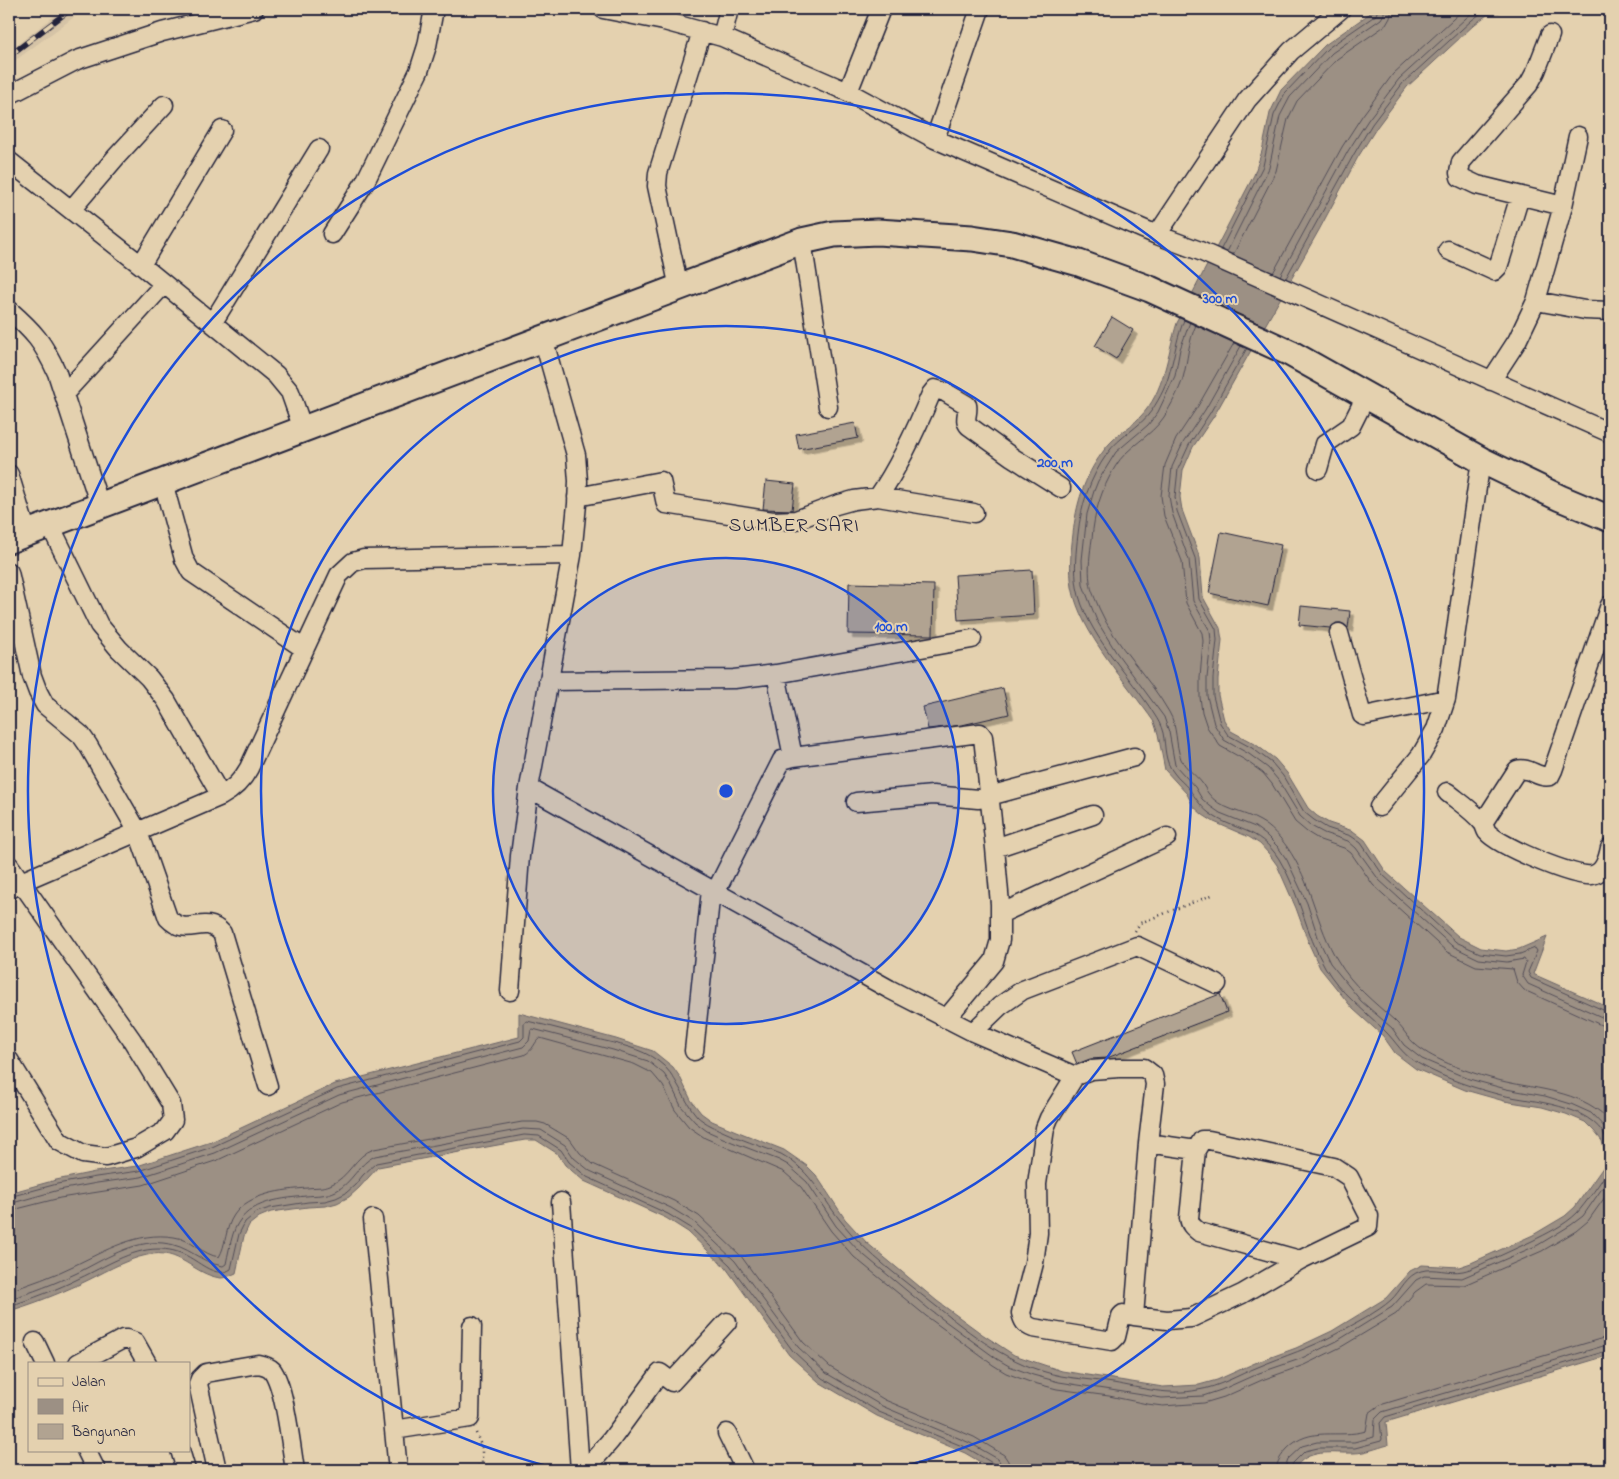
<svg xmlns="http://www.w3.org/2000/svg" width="1619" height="1479" viewBox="0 0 1619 1479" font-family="'Indie Flower',sans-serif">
<defs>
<filter id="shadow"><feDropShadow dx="4.5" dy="4.5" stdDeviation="0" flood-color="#0004"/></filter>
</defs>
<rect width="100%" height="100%" fill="#e4d1af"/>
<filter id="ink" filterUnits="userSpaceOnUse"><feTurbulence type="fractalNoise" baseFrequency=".02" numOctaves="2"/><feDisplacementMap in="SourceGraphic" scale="10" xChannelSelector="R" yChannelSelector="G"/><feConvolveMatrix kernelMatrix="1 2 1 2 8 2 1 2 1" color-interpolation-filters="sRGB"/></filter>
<g filter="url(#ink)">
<path fill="#d5c3a6" d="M63 9H85L9 65V51Z"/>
<path fill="#9c9084" stroke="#6b6467" d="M1376 9H1511L1487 15 1475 24 1407 87 1377 127 1358 157 1319 230 1214 416 1193 447 1183 470 1180 497 1182 510 1200 558 1203 597 1220 628 1222 640 1218 679V695L1224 720 1231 731 1255 744 1275 759 1287 773 1308 808 1317 816 1329 823 1353 831 1365 840 1386 872 1459 937 1481 948 1506 951 1519 949 1547 937 1533 974 1610 1008V1355L1386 1422 1388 1445C1377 1448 1365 1453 1354 1453 1332 1454 1307 1447 1294 1470H994L965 1453 877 1416 819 1382 789 1355 726 1268 688 1232 666 1218 584 1181 565 1165 558 1154 536 1140H525L378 1167 359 1188 349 1197 337 1203 326 1206 308 1207 271 1212 259 1217 249 1225 244 1236 236 1273C231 1275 226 1278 221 1278 193 1275 180 1247 147 1255 123 1260 102 1274 80 1284 58 1294 33 1304 9 1311V1193L56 1180 95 1172 137 1166 211 1142 335 1084 519 1037V1013L616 1039 653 1051 673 1067 680 1077 691 1100 701 1113 712 1121 736 1131 784 1150 807 1166 816 1175 845 1219 867 1243 937 1301 982 1334 1014 1355 1062 1371 1163 1387 1199 1385 1217 1380 1255 1363 1296 1348 1332 1331 1386 1298 1410 1271 1422 1265 1459 1267 1471 1263 1533 1235 1565 1216 1575 1207 1604 1166 1605 1154 1602 1141 1594 1131 1585 1122 1566 1114 1542 1107 1504 1101 1465 1090 1416 1069 1395 1053 1383 1036 1353 1009 1320 968 1309 944 1296 908 1277 865 1269 854 1260 844 1249 837 1214 822 1203 815 1193 806 1187 794 1165 770 1158 734 1154 722C1128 684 1080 633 1072 587 1069 569 1071 551 1073 534 1076 505 1084 477 1102 453 1113 436 1128 430 1140 417 1165 392 1167 354 1177 323L1254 175 1262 151 1270 113 1281 90 1325 45Z"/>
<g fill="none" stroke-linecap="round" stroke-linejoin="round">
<path stroke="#534e58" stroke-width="1" d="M1221 249 1263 166 1274 115 1285 93 1328 48 1376 15 1378 9
M1227 252 1269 168 1280 116 1290 97 1332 53 1381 19 1384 14V9
M1233 255 1276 171 1288 119 1297 101 1337 59 1386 25 1390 18 1392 9
M1273 273 1342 147 1362 116 1393 74 1464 9
M1280 276 1348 151 1368 120 1399 79 1476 9
M1286 278 1354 154 1372 124 1403 83 1472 20 1484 11 1491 9
M1190 322 1180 349 1175 376 1158 412 1148 425 1116 452 1098 481 1094 491 1087 514 1082 560 1083 585 1097 621 1116 652 1164 717 1169 732 1175 765 1195 787 1202 799 1210 806 1220 813 1255 827 1267 836 1278 847 1287 860 1307 903 1319 940 1330 963 1361 1001 1392 1028 1404 1045 1422 1059 1469 1079 1506 1089 1545 1096 1571 1104 1591 1113 1610 1133
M1196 325C1188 342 1188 360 1183 378 1179 391 1171 405 1164 417 1151 437 1127 446 1115 467 1101 490 1094 513 1092 539 1090 553 1088 568 1090 582 1091 591 1096 600 1099 608 1116 647 1148 675 1169 712 1178 727 1175 744 1181 759 1185 768 1196 775 1202 783 1204 786 1206 790 1208 793 1220 810 1243 811 1260 821 1271 827 1280 837 1287 847 1312 882 1316 926 1338 961 1352 985 1374 1002 1394 1020 1406 1031 1408 1041 1424 1051 1445 1065 1486 1078 1511 1083 1545 1090 1585 1093 1610 1121
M1234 343 1198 406 1176 439 1165 465 1161 496 1164 516 1182 561 1186 603 1202 633 1203 641 1200 678V697L1202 712 1207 727 1220 746 1245 760 1263 773 1272 784 1295 822 1307 832 1320 840 1344 848 1351 853 1373 885 1447 952 1476 966 1513 969 1517 982 1524 990 1601 1025 1610 1026
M1241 346 1205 410 1183 443 1172 467 1169 496 1172 513 1189 560 1193 601 1210 631 1211 641 1207 678V696L1214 724 1224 740 1249 754 1268 768 1278 780 1300 816 1311 826 1324 833 1348 841 1356 848 1379 880 1452 946 1479 959 1507 962 1524 959 1526 962 1522 975 1528 984 1604 1018 1610 1019
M1247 348 1210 413 1189 445 1178 469 1175 497 1177 511 1195 558 1199 599 1216 629 1217 640 1213 678V696L1220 723 1228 735 1252 748 1272 763 1283 776 1304 812 1314 820 1327 828 1351 836 1361 843 1383 875 1456 942 1480 953 1506 956 1520 954 1535 948 1537 951 1528 972 1531 978 1610 1013
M9 1197 57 1184 96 1177 139 1171 212 1147 337 1089 520 1041 524 1037V1023L527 1021C550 1026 574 1033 597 1039 617 1044 641 1048 658 1061 677 1074 682 1099 697 1116 709 1129 763 1147 781 1154 813 1172 822 1199 844 1225 868 1255 902 1279 932 1303 973 1335 1008 1365 1061 1376 1078 1379 1096 1380 1113 1383 1142 1388 1169 1396 1198 1390 1219 1387 1238 1375 1258 1367 1284 1356 1311 1348 1336 1334 1352 1325 1378 1312 1391 1300 1401 1291 1406 1275 1421 1271 1434 1267 1449 1274 1463 1271 1473 1269 1483 1263 1493 1259 1506 1253 1519 1247 1532 1241 1546 1234 1565 1225 1577 1213 1584 1205 1604 1179 1608 1169 1611 1161 1610 1146 1606 1138 1590 1104 1533 1102 1501 1095 1474 1088 1446 1079 1421 1065 1401 1055 1398 1043 1383 1029 1363 1009 1339 992 1325 967 1305 933 1300 892 1279 859 1258 826 1235 832 1209 813 1200 806 1196 798 1189 789 1184 783 1178 779 1174 773 1164 761 1166 748 1163 733 1161 725 1158 720 1154 714 1130 675 1085 633 1077 587 1074 569 1076 551 1078 534 1081 505 1090 478 1107 454 1119 436 1140 428 1152 410 1160 398 1167 384 1170 371 1175 353 1177 337 1184 320
M9 1204 59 1190 97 1183 141 1177 215 1153 339 1095 523 1047 529 1041 531 1030 533 1029 613 1050 648 1061 664 1074 670 1083 681 1106 695 1122 707 1131 732 1142 779 1160 788 1165 807 1182 836 1226 859 1251 930 1310 997 1359 1009 1366 1033 1375 1059 1382 1162 1398 1203 1396 1221 1390 1259 1373 1300 1359 1337 1341 1392 1307 1416 1280 1424 1276 1462 1278 1538 1245 1571 1225 1583 1216 1610 1177
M9 1211 60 1198 143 1185 218 1160 342 1102 524 1055C534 1050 534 1042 540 1038L634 1064 652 1073 663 1086 675 1110 689 1127 705 1138 784 1172 801 1187 831 1231 854 1257 926 1316 993 1365 1006 1373 1030 1382 1057 1389 1109 1396 1147 1404 1163 1406 1204 1403 1224 1397 1262 1380 1304 1365 1341 1347 1396 1314 1415 1292 1426 1284 1464 1285 1542 1251 1576 1231 1588 1221 1610 1190
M9 1291C30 1284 53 1276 73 1266 105 1251 137 1231 174 1237 191 1239 203 1255 219 1257 226 1246 225 1228 234 1215 249 1193 283 1190 307 1188 315 1187 323 1188 330 1185 349 1178 355 1155 374 1149L522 1122H537L545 1124 570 1139 580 1153 593 1164 674 1201 699 1216 741 1256 803 1342 830 1367 885 1400 974 1437 1004 1455 1008 1461 1010 1470
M9 1299C31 1293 56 1283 77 1273 103 1260 133 1240 163 1243 189 1245 200 1263 223 1266L226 1264C228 1254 230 1244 233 1234 243 1202 277 1199 306 1196 316 1195 326 1196 336 1191 352 1183 359 1163 375 1156L523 1129 541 1130 565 1145 574 1158 590 1171 671 1208 694 1222 735 1261 798 1347 826 1373 882 1406 970 1443 998 1459 1001 1464 1002 1470
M9 1306C32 1299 58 1289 80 1278 104 1267 131 1249 158 1249 168 1249 178 1251 187 1256 201 1263 216 1279 231 1269L239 1234 245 1222 257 1212 270 1208 308 1202 325 1201 336 1198 346 1193 355 1185 363 1175 376 1163 524 1135 539 1136 561 1150 569 1162 587 1177 668 1214 691 1228 730 1265 793 1351 822 1378 879 1412 967 1448 994 1464 996 1470
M1276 1470C1277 1461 1281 1456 1287 1449 1310 1425 1338 1439 1366 1431L1369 1413 1380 1405 1610 1336
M1284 1470 1288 1459 1302 1446 1317 1442H1354L1374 1437 1375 1419 1382 1412 1610 1344
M1290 1470 1293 1463 1305 1451 1318 1448H1355L1381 1441 1382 1439 1380 1423 1385 1417 1610 1350"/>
</g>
<path fill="#b1a391" stroke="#22223b" filter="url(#shadow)" d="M1112 317 1133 330 1116 359 1095 346Z
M855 423 858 438 799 449 796 434Z
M766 481 795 484 792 510 763 509Z
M1221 532 1281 545 1268 606 1209 593Z
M1032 570 1034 615 958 620 955 575Z
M849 583 934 585 933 635 848 634Z
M1301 606 1350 611 1348 628 1341 623H1336L1330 628 1299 625Z
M1003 688 1009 714 962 725 928 729 923 707Z
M1220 994 1227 1012 1107 1058 1090 1059 1077 1064 1072 1052Z"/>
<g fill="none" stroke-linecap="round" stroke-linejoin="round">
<g stroke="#22223b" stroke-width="21">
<path id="minor" d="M603 9 664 21 722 37 848 92 935 139 1157 235 1200 251 1610 433
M1550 35 1536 71 1529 84 1461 162 1459 173 1460 177 1477 185 1563 206
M722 37 729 9
M848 92 881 9
M9 95 77 60 162 32 254 9
M935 139 980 9
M9 161 141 265 276 375 290 392 303 429
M71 210 117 156 164 105
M332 234 365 182 419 71 427 46 434 9
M1157 235 1247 100 1291 51 1341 9
M802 241 828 407
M1448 250 1494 271 1498 267 1501 258 1520 196
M141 265 222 130
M679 288 657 186 658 173 702 31
M1536 301 1585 310 1610 311
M9 310C34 332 43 342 57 373L100 506
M213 322 319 149
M1491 381 1517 341 1536 301 1563 206 1578 136
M64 394 164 284
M1318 469 1325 444 1351 426 1366 396
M9 474 27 533
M163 482 184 559 191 572 303 648
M577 497 661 481 666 504 773 521 796 520 836 505 854 500 878 497C900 465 916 430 931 394L935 389 945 392 967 405C969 412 963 420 969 426L1012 457 1061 488
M878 497 974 513
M50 525 99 625 119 649 149 678 166 700 221 796
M9 572 32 676 38 692 45 705 81 735 88 745 138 832 168 918C188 939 203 913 222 933L268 1086
M1339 633 1362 715 1364 716 1446 699
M776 674 793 757
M548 681 734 679 776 674 972 639
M529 788 889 989 973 1032 1075 1076
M1447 792C1458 801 1473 811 1482 822 1485 825 1485 829 1487 832 1499 846 1575 878 1592 875 1604 873 1608 858 1610 848
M856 802 933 795 978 799 1134 757
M1379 807 1421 755 1436 729 1446 699 1481 460
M1483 823 1517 770C1529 766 1538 779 1550 776L1553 770 1610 605
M995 848 1093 815
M9 865 132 1040 171 1104 173 1120 165 1131 136 1148 106 1157 83 1154 59 1141 9 1060
M9 890 21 882 221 796C234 789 242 781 249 768L339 575 353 562 364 559 572 555
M715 893 782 760 793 757 980 733 983 737 995 848 1000 904V940L994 961 946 1019
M1000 914 1167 837
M510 991 520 856 529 788 572 555 577 504 578 481 576 455 543 338
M973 1032 1000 1006 1023 990 1137 946 1217 984
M694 1051 711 890
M1119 1068H1144L1153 1075 1155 1084 1148 1143 1134 1316 1123 1314 1121 1316 1116 1337 1112 1341 1033 1328C1025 1325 1023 1321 1021 1313L1034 1263 1038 1233 1037 1184 1045 1128 1049 1118 1075 1076 1091 1070Z
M1148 1143 1196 1150 1189 1218C1190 1225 1193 1227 1199 1232L1300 1260
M561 1202 580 1470
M373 1219 398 1470
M1134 1316 1167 1320 1191 1318 1242 1294 1300 1260 1368 1227 1369 1216 1349 1177 1334 1167 1209 1140H1202L1196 1150
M35 1342 45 1363
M78 1363 123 1339H127L135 1342 147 1363
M394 1430 470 1418 472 1326
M727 1433 745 1470
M86 1450 96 1470
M180 1450 186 1470
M217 1470 198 1384 200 1379 206 1373 258 1364C263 1365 268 1366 272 1370 285 1387 291 1447 295 1470
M585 1470 611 1440 660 1373 672 1382 727 1322"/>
</g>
<g stroke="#22223b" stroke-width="29">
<path id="highway" d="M9 540 802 241 834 234 877 232 972 238 1012 244 1079 263 1150 289 1290 353 1481 460 1560 498 1610 519"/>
</g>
<path stroke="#22223b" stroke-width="2.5" stroke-dasharray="1 4" stroke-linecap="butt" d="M1135 931 1140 923 1212 895
M476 1433 482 1448V1470
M475 1470 481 1463"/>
<use href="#minor" stroke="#e4d1af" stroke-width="18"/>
<use href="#highway" stroke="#e4d1af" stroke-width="25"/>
<g stroke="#22223b" stroke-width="5.5">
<path id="rail" d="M9 56 71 9"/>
</g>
<use href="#rail" stroke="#e4d1af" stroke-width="4" stroke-dasharray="11" stroke-linecap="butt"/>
</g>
</g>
<circle cx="726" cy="791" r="233" fill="#1d4ed8" fill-opacity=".12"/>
<g fill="none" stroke="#1d4ed8" stroke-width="2.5">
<circle cx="726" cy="791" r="233"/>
<circle cx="726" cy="791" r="465"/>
<path d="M563 1470A698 698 0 1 1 889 1470"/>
</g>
<g text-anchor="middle" stroke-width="4" stroke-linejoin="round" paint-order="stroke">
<g font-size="20" letter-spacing="1" fill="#22223b" stroke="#e4d1af">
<text x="794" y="531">SUMBER SARI</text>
</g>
</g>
<circle cx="726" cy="791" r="8" fill="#1d4ed8" stroke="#e4d1af" stroke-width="2.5"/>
<g font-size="15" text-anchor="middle" font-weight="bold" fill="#1d4ed8" stroke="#e4d1af" stroke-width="4" stroke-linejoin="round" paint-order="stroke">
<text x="1220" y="303">300 m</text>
<text x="1055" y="467">200 m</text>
<text x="891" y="631">100 m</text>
</g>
<rect width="1619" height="1479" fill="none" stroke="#e4d1af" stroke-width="30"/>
<rect x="15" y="15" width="1589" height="1449" fill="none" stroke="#22223b" stroke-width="2" filter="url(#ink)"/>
<rect x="28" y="1362" width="162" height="90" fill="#e4d1af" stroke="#968b81"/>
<rect x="38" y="1378" width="25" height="8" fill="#e4d1af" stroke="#968b81"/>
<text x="72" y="1386" font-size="15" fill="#22223b">Jalan</text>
<rect x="38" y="1399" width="25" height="15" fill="#9c9084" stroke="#968b81"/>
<text x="72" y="1412" font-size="15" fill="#22223b">Air</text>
<rect x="38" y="1424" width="25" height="15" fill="#b1a391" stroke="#968b81"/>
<text x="72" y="1436" font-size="15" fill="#22223b">Bangunan</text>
</svg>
